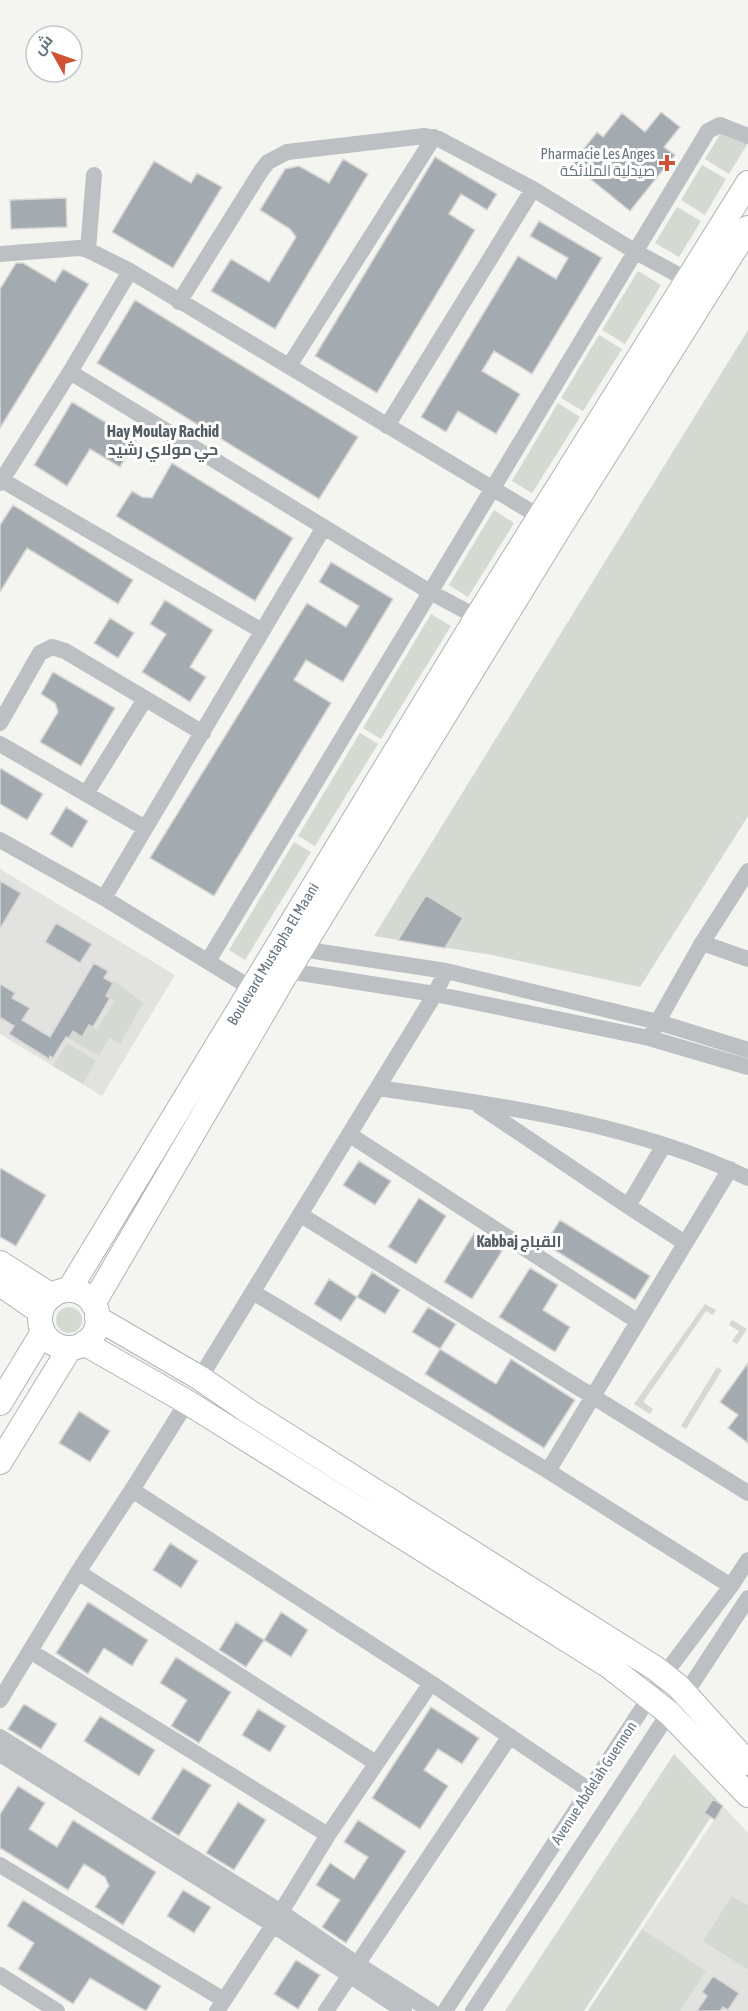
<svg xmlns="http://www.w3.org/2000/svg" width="748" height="2011" viewBox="0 0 748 2011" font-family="'Asap Condensed',Cairo,sans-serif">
<rect width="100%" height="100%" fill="#f4f4f1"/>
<path fill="#e2e3e1" d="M0 869 175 975 102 1096 0 1034Z
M723 1806 748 1833V2011H588Z"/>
<path fill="#d4d9d1" d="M724 128 748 143 729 174 705 159Z
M702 165 726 179 705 215 681 200Z
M677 207 701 221 679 257 655 243Z
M638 271 661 285 625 344 602 330Z
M748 330V816L640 987 492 955 374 936Z
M599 335 622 349 583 411 561 398Z
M558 403 580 417 532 493 512 481Z
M494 510 514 523 468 597 449 585Z
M431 614 451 626 381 739 363 728Z
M360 733 378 744 315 846 298 836Z
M294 842 311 852 245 960 229 950Z
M114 981 143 1003 120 1044 110 1038 99 1056 69 1038 73 1031 82 1036 89 1025 97 1029 114 1001 106 996Z
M67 1043 96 1061 83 1084 53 1066Z
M705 1304 716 1310 713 1315 706 1311 643 1402 653 1409 650 1414 634 1404Z
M56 1320a13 13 0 1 1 26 0a13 13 0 1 1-26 0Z
M732 1320 747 1329 737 1344 732 1341 739 1331 729 1325Z
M717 1367 722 1370 686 1429 681 1426Z
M674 1754 720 1803 584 2011H505Z
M732 1896 748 1906V1970L703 1941Z
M642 1929 706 1971 680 2011H588Z"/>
<path fill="#a4abb0" stroke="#d6d6d4" stroke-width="1.5" d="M661 112 680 127 664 147 675 155 630 211 572 164 597 132 603 137 622 113 645 132Z
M435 157 497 194 487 210 461 194 449 214 475 230 377 393 315 356Z
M343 159 368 174 275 329 211 291 231 259 269 282 296 237 290 229 260 210 285 169 299 166 329 183Z
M154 161 191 183 197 173 222 187 173 268 112 232Z
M66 198 67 227 11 229 10 200Z
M539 221 602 258 532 374 494 351 482 371 520 394 496 434 458 411 446 432 421 417 518 256 556 279 568 258 530 236Z
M16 263H23L55 282 63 269 89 284 0 428V289Z
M135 300 358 437 319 499 97 363Z
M72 402 136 441 120 467 90 449 67 486 34 465Z
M172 463 293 538 255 601 116 516 132 491 142 497 152 498Z
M13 505 133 580 118 604 27 548 0 592V525Z
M331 562 393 599 343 682 306 660 294 680 331 703 214 896 150 858 307 603 346 627 359 606 319 582Z
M165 600 213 630 190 667 206 677 190 702 142 672 166 634 150 624Z
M110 618 134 633 118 658 94 643Z
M53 672 115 708 81 766 40 742 58 712 55 703 41 694Z
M0 768 43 794 27 820 0 804Z
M66 807 88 821 72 848 50 834Z
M0 881 21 893 0 929Z
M426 895 463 918 445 948 398 940Z
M56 923 92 944 80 963 45 942Z
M94 963 108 971 104 978 113 983 106 996 110 998 93 1027 89 1025 82 1037 73 1031 69 1038 66 1037 53 1058 50 1056 49 1059 9 1034 14 1026 1 1018 0 1019V984L15 993 12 998 30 1008 22 1020 50 1037Z
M359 1161 391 1181 375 1205 343 1185Z
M0 1168 46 1195 16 1246 0 1237Z
M419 1198 446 1216 416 1264 388 1247Z
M560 1220 650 1276 635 1300 545 1244Z
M474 1233 502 1251 472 1299 444 1282Z
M530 1268 558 1285 543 1310 570 1327 555 1352 499 1317Z
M372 1272 400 1290 385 1314 357 1297Z
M329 1279 357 1297 341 1321 314 1304Z
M428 1307 456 1324 440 1349 412 1332Z
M440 1349 496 1384 511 1359 575 1400 544 1448 425 1374Z
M748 1363V1443L728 1428 738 1415 720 1402Z
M79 1411 110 1431 90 1462 59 1443Z
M170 1543 198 1561 181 1588 153 1570Z
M88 1602 148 1640 132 1666 104 1648 88 1674 56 1653Z
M281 1612 308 1630 291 1657 264 1640Z
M236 1622 264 1640 246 1667 219 1650Z
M176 1657 231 1692 199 1743 171 1726 187 1700 160 1683Z
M24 1704 57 1724 41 1749 8 1729Z
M431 1707 479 1738 462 1764 438 1749 424 1770 448 1786 420 1829 372 1798Z
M258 1709 286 1726 270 1752 242 1735Z
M100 1716 155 1750 139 1776 84 1741Z
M183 1768 211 1785 179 1836 151 1819Z
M18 1786 45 1803 29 1829 57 1847 73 1820 156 1872 123 1925 95 1907 109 1886 105 1877 84 1864 68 1890 0 1848V1814Z
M713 1799 723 1806 715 1820 704 1813Z
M238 1802 266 1820 234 1870 206 1853Z
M358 1820 406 1851 346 1943 322 1927 340 1900 316 1885 330 1863 354 1879 368 1857 344 1842Z
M183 1890 211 1907 194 1933 167 1916Z
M23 1900 161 1986 146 2011 90 1978 73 2004 18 1969 34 1943 7 1926Z
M296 1960 320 1975 298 2009 274 1994Z
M713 1976 739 1993 728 2010 723 2007 720 2011H697L707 1996 702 1992Z"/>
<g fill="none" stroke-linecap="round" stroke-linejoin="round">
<g stroke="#aeb4b7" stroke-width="26">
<path id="secondary" d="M0 1263 52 1296
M0 1284 41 1312
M69 1290 477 617 748 183
M40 1319a29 29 0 1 1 58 0a29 29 0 1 1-58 0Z
M93 1304 283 979 560 527 748 228
M97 1318 200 1378 248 1411 655 1668 678 1686 748 1763
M84 1343 187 1402 609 1666 669 1713 748 1795
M0 1403 43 1332
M0 1462 70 1348"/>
</g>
<path stroke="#bcc0c3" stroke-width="16" d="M88 250 94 175
M0 254 79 248 88 250 130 271 540 517
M179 302 261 171 268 162 287 152 425 136 439 139 533 189 636 252 695 284
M289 366 434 137
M70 372 430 592 477 617
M387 426 533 189
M0 479 262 631
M0 483 70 372 130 271
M0 723 40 653 52 647 65 651 203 733
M0 744 145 828
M86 794 145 699
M0 840 104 898 259 993
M104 898 324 527
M702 943 748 959
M301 949 446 971 658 1022 748 1050
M208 961C374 684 543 409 708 131L720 125 748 136
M288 971 435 994 649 1038 748 1067
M653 1030 702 943 748 871
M378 1088C503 1106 633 1123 748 1178
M478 1105 628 1206 685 1243
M350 1135 637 1321
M628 1206 664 1145
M301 1215 748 1493
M253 1292 548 1471 731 1586
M200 1378 435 994 446 971
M548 1471 730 1169
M132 1490 431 1683 589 1790
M78 1572 376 1763
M30 1651 328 1835
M0 1700 78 1572 132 1490 187 1402
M0 1737 281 1912 357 1964 431 2011
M0 1754 273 1925 404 2011
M0 1865 224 2000
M0 1975 57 2011
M217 2011 273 1925 328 1835 431 1683
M326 2011 510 1736
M445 2011 664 1675 731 1586 748 1560
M473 2011 669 1713 686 1693 748 1598"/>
<use href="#secondary" stroke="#fff" stroke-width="24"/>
</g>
<path fill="#d15234" stroke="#fff" stroke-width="2" d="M664 154h6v6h6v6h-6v6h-6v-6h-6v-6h6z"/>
<g text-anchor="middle" stroke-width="6" stroke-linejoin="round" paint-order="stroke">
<g font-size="15" fill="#66757f" stroke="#fff" text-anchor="end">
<text x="655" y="159">Pharmacie Les Anges<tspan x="655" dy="17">صيدلية الملائكة</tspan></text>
</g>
<g font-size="15" fill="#66757f" stroke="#fff">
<text transform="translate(273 954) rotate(-59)" y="5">Boulevard Mustapha El Maani</text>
<text transform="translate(594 1783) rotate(-57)" y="5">Avenue Abdelah Guennon</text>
</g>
<g font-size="16" font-weight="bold" fill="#535e65" stroke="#fff">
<text x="163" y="437">Hay Moulay Rachid<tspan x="163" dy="18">حي مولاي رشيد</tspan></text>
<text x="519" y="1247">Kabbaj القباج</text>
</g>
</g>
<g transform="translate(54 54) rotate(310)"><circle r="28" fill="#ffffff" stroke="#c2c8cc" stroke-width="1.5"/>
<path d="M0-4.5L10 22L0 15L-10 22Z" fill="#d15234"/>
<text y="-9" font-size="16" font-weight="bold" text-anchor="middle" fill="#66757f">ش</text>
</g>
</svg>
